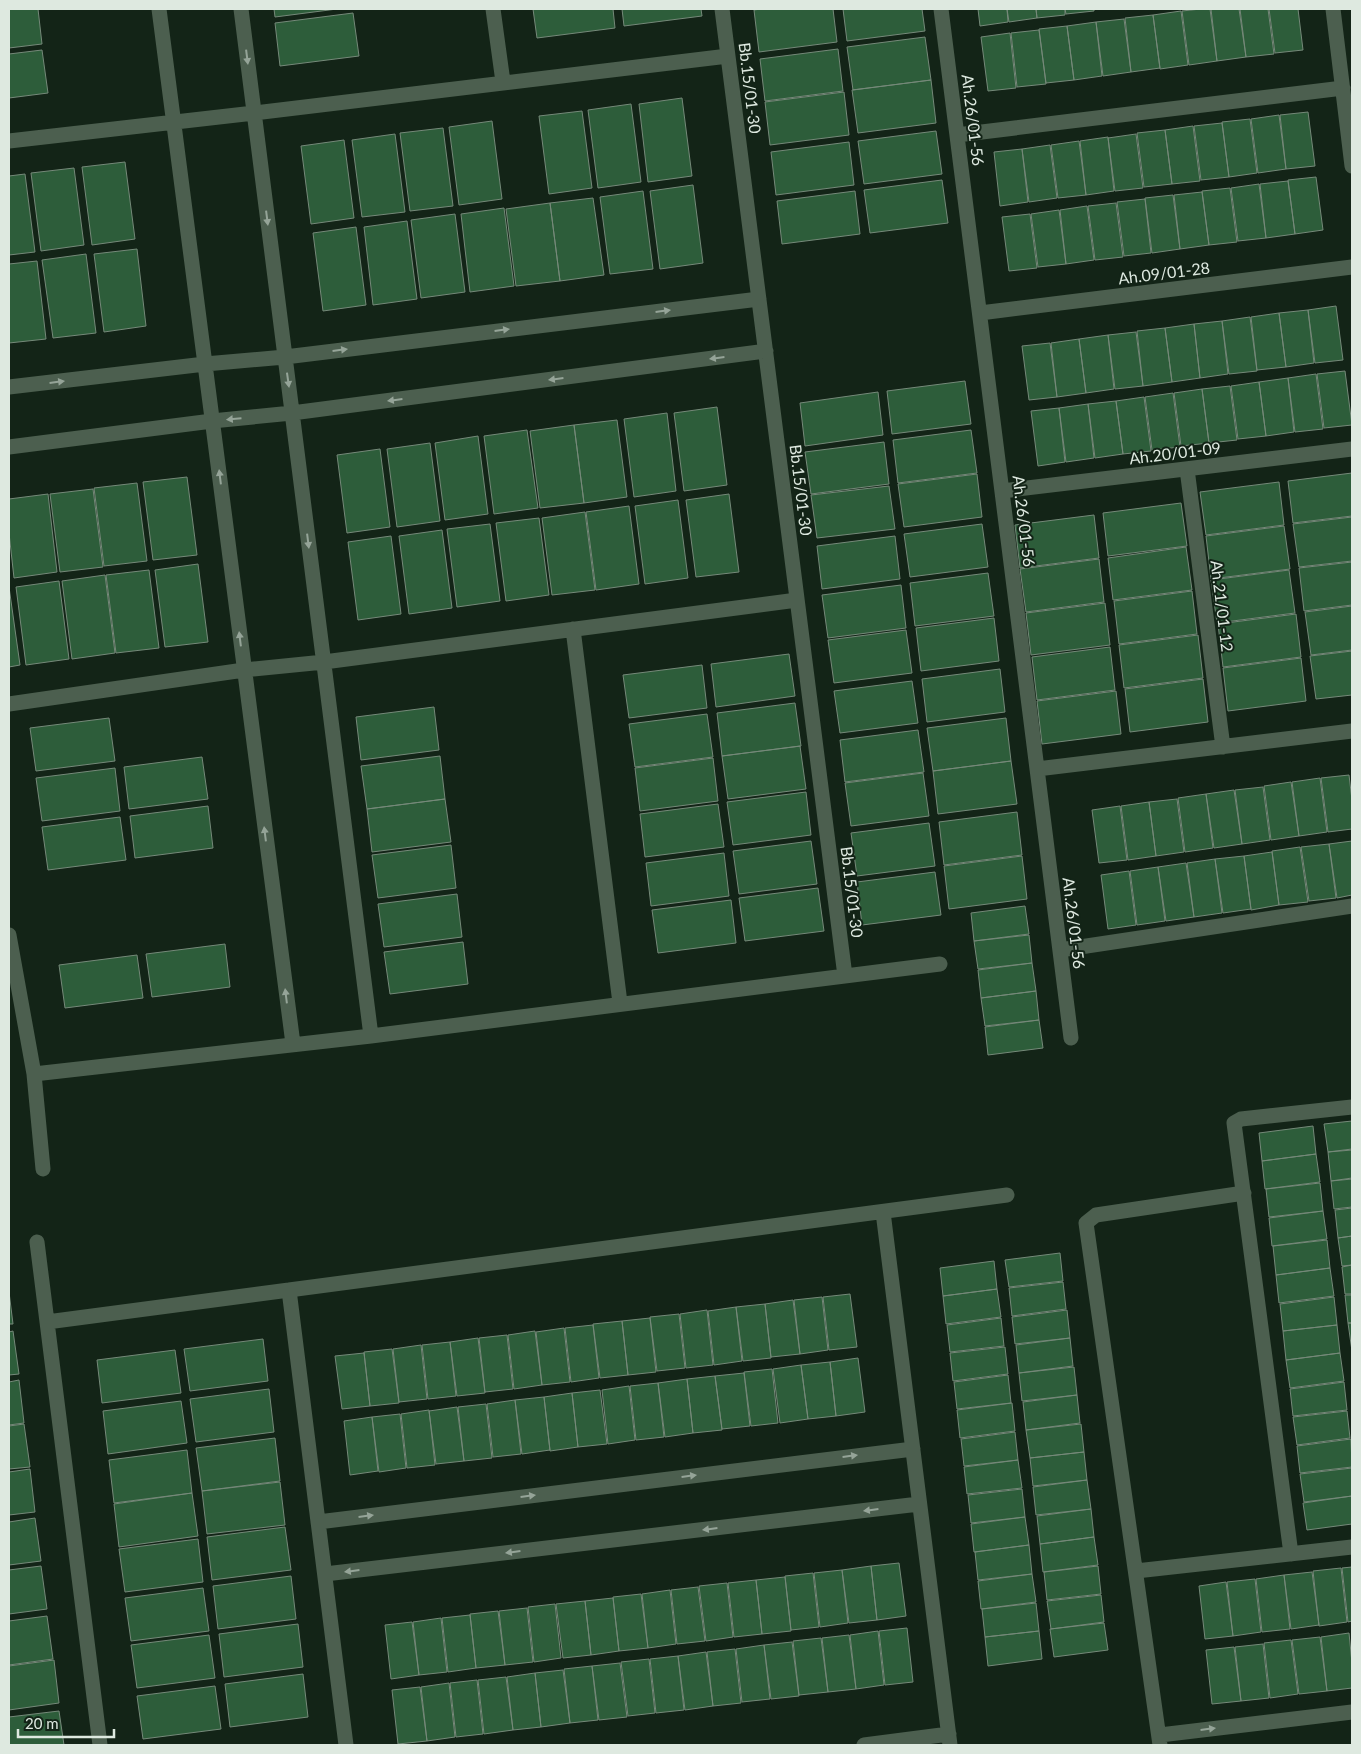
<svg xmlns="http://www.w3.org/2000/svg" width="1361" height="1754" viewBox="0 0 1361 1754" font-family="Lato,sans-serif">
<rect width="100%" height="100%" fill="#132417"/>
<path fill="#2d5d3a" stroke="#758979" d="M9 9H38L42 44 9 48Z
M274 9H337L275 17Z
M533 9H613L615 28 537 38Z
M622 9H701L702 16 624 26Z
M761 9H833L837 42 759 52 754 10Z
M843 9H922L925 31 847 41Z
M978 9H1007L1008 22 980 26Z
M1007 9H1036L1037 18 1009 22Z
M1036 9H1065V15L1037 18Z
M1065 9H1094V11L1066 14Z
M1201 9H1210L1217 61 1189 65 1182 11Z
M1211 9H1239L1246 57 1217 61Z
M1240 9H1268L1274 54 1246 57Z
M1269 9H1298L1303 50 1275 53Z
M1181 11 1188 65 1160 69 1153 15Z
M353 13 359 56 280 66 275 23Z
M1153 15 1160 68 1131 72 1125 18Z
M1124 19 1131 72 1103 76 1096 22Z
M1096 22 1102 76 1074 80 1067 26Z
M1067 26 1074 80 1046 83 1039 29Z
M1039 30 1046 84 1017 87 1011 33Z
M1010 33 1016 88 988 91 981 37Z
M925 37 931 80 853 90 847 47Z
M838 49 843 91 765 101 760 59Z
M42 50 48 93 9 98V54Z
M931 80 936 123 858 133 852 90Z
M844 92 849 135 770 145 765 102Z
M682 98 692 176 648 182 639 104Z
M631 104 641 182 598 188 588 110Z
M582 111 592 188 549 194 539 116Z
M1308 112 1315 166 1286 169 1280 115Z
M1279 115 1286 169 1258 173 1251 119Z
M1250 119 1257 173 1229 177 1222 122Z
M492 121 502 199 459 205 449 127Z
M1222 123 1229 177 1201 180 1194 126Z
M1193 126 1200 181 1172 184 1165 130Z
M443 128 453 206 410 211 400 133Z
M1165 130 1172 184 1144 187 1137 133Z
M936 131 942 174 864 184 858 141Z
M395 134 405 212 362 217 352 140Z
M1136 134 1143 188 1115 191 1108 138Z
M1108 137 1114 191 1086 195 1080 141Z
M344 140 354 218 311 224 301 146Z
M1079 141 1086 195 1058 198 1051 145Z
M849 142 854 185 776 195 771 152Z
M1050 145 1057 198 1029 202 1022 149Z
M1022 149 1028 202 1000 206 994 152Z
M125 162 135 239 92 245 82 167Z
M74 168 84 245 41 251 31 173Z
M25 174 35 252 9 255V176Z
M1316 177 1323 230 1295 234 1288 180Z
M942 180 948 223 870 233 864 190Z
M1288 181 1295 234 1266 238 1260 184Z
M1259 184 1266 238 1238 241 1231 188Z
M693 185 703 263 660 269 650 191Z
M1230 188 1237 242 1209 245 1202 191Z
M643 191 653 269 610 274 600 197Z
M855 191 860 234 782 244 777 201Z
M1202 192 1209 245 1180 249 1174 195Z
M1173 195 1180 249 1152 253 1145 198Z
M593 198 604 275 560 281 550 203Z
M1145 199 1151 253 1124 256 1117 202Z
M550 203 560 281 516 286 506 209Z
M1116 203 1123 257 1095 260 1088 206Z
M1087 206 1094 260 1066 264 1060 210Z
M504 208 514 286 470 292 461 214Z
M1059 210 1066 264 1038 267 1031 214Z
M455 214 465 292 421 298 411 220Z
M1030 214 1037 268 1009 271 1002 217Z
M407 221 417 299 373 305 364 227Z
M356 227 366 305 323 311 313 233Z
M137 249 146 326 104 332 94 254Z
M86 254 96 333 53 338 42 260Z
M37 261 46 339 9 343V264Z
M1336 306 1343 360 1315 363 1308 310Z
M1308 310 1314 363 1286 367 1279 313Z
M1279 313 1286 367 1257 370 1251 317Z
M1250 317 1257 371 1229 374 1222 321Z
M1222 321 1228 374 1200 378 1194 324Z
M1194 324 1200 378 1172 382 1165 328Z
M1165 328 1172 382 1143 386 1137 331Z
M1136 332 1143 386 1115 389 1108 335Z
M1108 335 1114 389 1086 393 1079 339Z
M1079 339 1086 393 1057 397 1051 343Z
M1050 343 1057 397 1029 400 1022 346Z
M1345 371 1352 425 1324 428 1317 374Z
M1316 374 1323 429 1295 432 1288 378Z
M1288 378 1294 432 1266 436 1259 382Z
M965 381 971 424 892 434 887 391Z
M1259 382 1266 436 1238 439 1231 386Z
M1230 386 1237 440 1209 443 1202 389Z
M1202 389 1209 443 1181 446 1174 393Z
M878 392 883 435 805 446 800 403Z
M1173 393 1180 447 1152 450 1145 397Z
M1144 397 1151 451 1123 454 1116 401Z
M1116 401 1123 454 1095 458 1088 404Z
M1088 404 1094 458 1066 462 1059 408Z
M717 407 727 485 684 491 674 413Z
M1059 408 1065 462 1038 466 1031 411Z
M667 413 676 491 634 497 624 419Z
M617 420 627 497 584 503 574 425Z
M574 425 584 503 540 508 530 431Z
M527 430 538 508 494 514 484 436Z
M971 430 977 473 898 483 893 440Z
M478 436 488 514 445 520 435 443Z
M884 442 889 484 811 494 805 452Z
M430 443 440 521 397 527 387 449Z
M380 449 390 527 347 533 337 455Z
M1352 473V516L1293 523 1288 481Z
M977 474 982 517 904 527 898 484Z
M187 477 197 555 153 560 143 482Z
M1279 482 1284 525 1206 535 1200 492Z
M137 483 147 561 104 566 94 488Z
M889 486 895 529 817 538 811 495Z
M93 489 103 567 60 572 50 494Z
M48 494 57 572 14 578 9 533V499Z
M729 494 739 572 696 577 686 500Z
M678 500 688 578 645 584 635 506Z
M1181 503 1187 546 1108 556 1103 513Z
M629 506 639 584 596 590 586 512Z
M585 512 595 590 552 595 542 518Z
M1094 515 1099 558 1020 568 1015 525Z
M1352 517V561L1299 567 1293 524Z
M539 518 549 595 506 601 496 523Z
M490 524 500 601 457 607 447 529Z
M982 524 988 567 910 577 904 534Z
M1284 526 1290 569 1211 579 1206 536Z
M442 530 452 608 409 614 399 536Z
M391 536 401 614 358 620 348 542Z
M895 536 900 579 822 589 817 546Z
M1186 547 1192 590 1113 600 1108 558Z
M1099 559 1104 602 1026 612 1020 569Z
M1352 562V605L1304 611 1299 568Z
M198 564 208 642 165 647 155 570Z
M149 570 159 648 116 653 106 575Z
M1289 570 1295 613 1217 623 1211 580Z
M988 573 994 616 915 626 910 583Z
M105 575 115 653 72 659 62 581Z
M59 581 69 659 26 665 16 587Z
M901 585 906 628 828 638 822 595Z
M9 587 20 665 9 667Z
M1192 591 1197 634 1119 644 1114 601Z
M1105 603 1110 645 1031 655 1026 613Z
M1352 606V650L1311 655 1305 612Z
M1296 614 1301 657 1223 667 1218 624Z
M994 618 999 661 921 671 916 628Z
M906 630 912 673 834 683 828 640Z
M1198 635 1203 678 1124 688 1119 645Z
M1110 647 1115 690 1037 700 1032 657Z
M1352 651V695L1316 699 1310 656Z
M789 654 795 696 716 707 711 664Z
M1301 658 1306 701 1228 711 1223 668Z
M702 665 707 708 629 718 623 675Z
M1000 669 1005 712 927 722 922 679Z
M1203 679 1208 722 1130 732 1125 689Z
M912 681 918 723 840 733 834 691Z
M1116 691 1121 734 1042 744 1037 701Z
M795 703 801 746 722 756 717 713Z
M434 707 439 750 361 760 356 717Z
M707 714 713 757 635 767 629 724Z
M109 718 115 761 36 771 30 728Z
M1006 718 1011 761 933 771 927 728Z
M918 730 924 772 845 782 840 740Z
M800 746 806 789 728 799 722 756Z
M440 756 445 799 367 809 361 766Z
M202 757 208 799 129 809 124 767Z
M713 758 718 801 640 811 635 768Z
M1011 761 1017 804 938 814 933 771Z
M115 768 120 811 42 821 36 778Z
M923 773 929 816 851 826 845 783Z
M1349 775 1352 800V829L1328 832 1321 778Z
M1320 778 1327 832 1299 836 1292 782Z
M1291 782 1299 836 1271 840 1264 786Z
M1263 787 1270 840 1242 844 1235 790Z
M1234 790 1242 844 1214 848 1206 794Z
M806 792 811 835 733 845 727 802Z
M1206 794 1213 848 1185 852 1178 798Z
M445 799 451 842 372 852 367 809Z
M1177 799 1184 852 1156 856 1149 802Z
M1149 802 1156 856 1128 860 1121 806Z
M718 804 724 847 645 857 640 814Z
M208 806 213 848 135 858 130 816Z
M1120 806 1127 860 1099 863 1092 810Z
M1017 812 1022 855 944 865 939 822Z
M120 817 126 860 48 870 42 827Z
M929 823 935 866 857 876 851 833Z
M811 841 817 884 739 894 733 851Z
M1352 841V895L1337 898 1329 844Z
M1329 844 1336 898 1309 901 1301 847Z
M451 845 456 888 378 898 372 855Z
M1300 847 1308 902 1279 905 1272 851Z
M1272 852 1279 905 1251 910 1244 856Z
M724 853 729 896 651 906 646 863Z
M1022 856 1027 899 949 909 944 866Z
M1244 856 1251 909 1223 913 1215 859Z
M1215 859 1222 913 1194 917 1187 863Z
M1186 863 1194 917 1166 921 1158 867Z
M1158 867 1165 921 1137 925 1130 871Z
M1129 871 1136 925 1108 929 1101 875Z
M935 872 941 915 862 925 857 882Z
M818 888 824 931 745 941 739 898Z
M457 894 462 937 384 947 378 904Z
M731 900 736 943 658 953 652 910Z
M1025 906 1029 934 974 941 971 913Z
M1029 935 1032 963 978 969 974 941Z
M463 942 468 984 390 994 384 952Z
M225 944 230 987 152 997 146 954Z
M137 955 143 998 65 1008 59 965Z
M1032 963 1036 991 981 998 978 970Z
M1036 991 1039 1020 985 1026 981 998Z
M1039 1020 1043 1048 988 1055 985 1027Z
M1352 1121V1149L1328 1152 1324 1124Z
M1313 1126 1316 1154 1262 1161 1259 1133Z
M1352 1150V1178L1331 1181 1328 1152Z
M1316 1154 1320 1182 1265 1189 1262 1161Z
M1352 1179V1207L1334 1209 1331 1181Z
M1320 1183 1323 1211 1269 1217 1266 1189Z
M1352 1208V1236L1338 1238 1335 1210Z
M1323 1211 1327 1239 1272 1246 1269 1218Z
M1352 1236V1265L1342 1266 1338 1238Z
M1327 1240 1330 1268 1276 1275 1273 1246Z
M1060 1253 1063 1281 1009 1287 1005 1260Z
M994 1261 997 1289 943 1296 940 1268Z
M1352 1265V1294H1345L1342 1267Z
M1330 1268 1334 1296 1279 1303 1276 1275Z
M1063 1282 1066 1309 1012 1316 1009 1288Z
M997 1289 1001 1317 946 1324 943 1296Z
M9 1292 13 1324H9Z
M850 1294 857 1347 829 1350 823 1297Z
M1345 1295H1352V1323H1348Z
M822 1297 828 1350 800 1354 794 1300Z
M1334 1297 1337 1325 1283 1331 1280 1304Z
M793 1300 800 1354 771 1357 765 1304Z
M765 1304 771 1358 743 1361 736 1307Z
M736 1307 742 1361 714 1365 708 1311Z
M707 1310 713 1365 686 1368 680 1314Z
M1067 1310 1070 1338 1015 1344 1012 1317Z
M679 1314 685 1368 657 1371 650 1317Z
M650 1318 656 1372 628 1375 622 1321Z
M1001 1318 1004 1346 950 1352 947 1325Z
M622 1321 628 1375 600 1378 593 1324Z
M1348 1323H1352V1351Z
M593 1325 599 1378 571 1382 565 1328Z
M1337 1325 1340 1353 1286 1360 1283 1331Z
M564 1328 570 1382 542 1385 536 1332Z
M13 1331 19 1374 9 1375V1332Z
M535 1331 542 1385 514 1389 508 1335Z
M507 1335 513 1389 485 1392 479 1338Z
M478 1338 485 1393 457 1396 450 1342Z
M1070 1338 1073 1366 1019 1373 1016 1345Z
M263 1339 268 1381 190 1391 184 1349Z
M450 1342 456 1396 428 1399 422 1345Z
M421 1345 427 1399 399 1402 393 1349Z
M1005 1347 1008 1374 953 1381 950 1353Z
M392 1349 399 1403 370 1406 364 1352Z
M175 1350 181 1393 102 1403 97 1360Z
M364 1353 370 1406 342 1409 335 1356Z
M1340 1353 1344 1381 1290 1388 1286 1360Z
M858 1358 865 1412 836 1416 830 1362Z
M830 1362 836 1416 808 1419 801 1365Z
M801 1365 808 1419 780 1423 773 1369Z
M1074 1367 1077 1395 1022 1401 1019 1373Z
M772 1369 778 1423 751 1426 744 1372Z
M744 1373 750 1426 722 1429 715 1376Z
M1008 1375 1011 1403 957 1409 954 1382Z
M715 1376 722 1430 693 1433 687 1379Z
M687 1379 693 1433 665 1437 658 1383Z
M19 1380 24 1423 9 1425V1382Z
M1344 1382 1347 1410 1293 1416 1290 1389Z
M658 1383 664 1437 636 1440 630 1386Z
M629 1386 635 1440 608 1444 602 1390Z
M269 1389 274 1432 196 1442 190 1399Z
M600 1390 607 1444 578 1447 572 1393Z
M572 1393 578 1447 550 1451 544 1397Z
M1077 1395 1080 1423 1026 1430 1023 1402Z
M544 1397 550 1450 522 1454 515 1400Z
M515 1400 521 1454 493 1457 487 1404Z
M181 1401 187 1443 108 1454 103 1411Z
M1012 1403 1015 1431 960 1438 957 1410Z
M486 1404 492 1458 464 1461 458 1407Z
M457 1407 464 1461 436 1464 429 1411Z
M429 1410 435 1465 407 1468 401 1414Z
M1347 1411 1350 1438 1297 1445 1293 1417Z
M400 1414 406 1468 379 1472 372 1417Z
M372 1417 378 1471 350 1475 344 1421Z
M24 1424 30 1467 9 1469V1426Z
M1081 1424 1084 1452 1030 1458 1026 1430Z
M1015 1432 1018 1460 964 1466 961 1439Z
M275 1438 280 1481 202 1491 196 1448Z
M1351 1439 1352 1467 1300 1473 1297 1446Z
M187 1450 192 1493 114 1503 109 1460Z
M1084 1452 1087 1480 1033 1486 1030 1458Z
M1018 1460 1022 1488 967 1494 964 1467Z
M1352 1468V1496L1304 1502 1300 1474Z
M30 1469 35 1512 9 1515V1472Z
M1087 1480 1091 1509 1036 1515 1033 1487Z
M280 1482 285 1525 207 1534 202 1491Z
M1022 1489 1025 1517 971 1523 968 1495Z
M192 1493 198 1536 119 1547 114 1504Z
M1352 1496V1524L1307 1530 1303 1503Z
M1091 1509 1094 1537 1040 1544 1037 1516Z
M1025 1517 1029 1545 974 1552 971 1524Z
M35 1518 41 1561 9 1565V1522Z
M285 1527 291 1570 212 1580 207 1537Z
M1094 1537 1098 1565 1043 1572 1040 1544Z
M198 1539 203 1582 125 1592 119 1549Z
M1029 1545 1032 1574 978 1580 975 1552Z
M899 1563 906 1616 877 1620 871 1566Z
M41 1566 47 1609 9 1614V1570Z
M871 1566 877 1620 849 1623 842 1570Z
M1098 1566 1101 1594 1047 1600 1044 1572Z
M1352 1567V1621L1348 1622 1342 1568Z
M1341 1568 1347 1622 1319 1626 1313 1571Z
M842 1570 848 1623 820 1627 814 1573Z
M1312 1572 1319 1625 1291 1629 1284 1575Z
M813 1573 819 1627 791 1630 785 1576Z
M1032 1574 1036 1602 981 1609 978 1581Z
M1284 1575 1290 1629 1262 1632 1256 1579Z
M291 1576 296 1619 218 1629 213 1586Z
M785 1577 791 1631 762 1634 756 1580Z
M1255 1579 1261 1632 1233 1636 1227 1582Z
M756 1580 762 1634 734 1637 728 1583Z
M1226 1582 1233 1636 1205 1639 1199 1586Z
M727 1583 733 1637 706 1641 699 1586Z
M698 1587 705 1641 677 1644 671 1590Z
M203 1588 209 1631 131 1641 125 1598Z
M670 1590 676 1644 648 1648 642 1594Z
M641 1594 648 1648 619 1651 613 1597Z
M1101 1595 1104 1622 1051 1629 1047 1601Z
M613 1598 619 1651 591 1655 585 1601Z
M585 1601 591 1655 563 1658 556 1604Z
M1036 1603 1039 1631 985 1637 982 1609Z
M555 1604 561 1658 534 1662 528 1607Z
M527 1608 533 1662 505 1665 499 1611Z
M498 1611 505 1665 476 1668 470 1614Z
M470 1615 476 1668 448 1672 442 1618Z
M47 1616 53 1659 9 1665V1621Z
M441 1618 447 1672 419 1675 413 1622Z
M412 1622 419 1675 391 1679 385 1625Z
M1104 1623 1108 1650 1054 1657 1050 1629Z
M298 1624 303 1667 224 1677 219 1634Z
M907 1628 913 1682 885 1685 879 1631Z
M878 1631 884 1685 856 1689 850 1635Z
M1039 1631 1042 1659 988 1666 985 1637Z
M1349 1633 1352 1663V1688L1327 1691 1321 1637Z
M209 1635 215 1678 137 1688 131 1645Z
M849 1635 856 1689 828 1692 822 1638Z
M1320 1637 1327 1691 1299 1694 1292 1640Z
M821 1638 828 1692 799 1695 793 1641Z
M1291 1640 1298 1694 1270 1698 1264 1643Z
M792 1642 799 1696 771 1699 764 1645Z
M1263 1644 1269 1698 1241 1701 1235 1647Z
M764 1645 770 1699 742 1702 736 1649Z
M1234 1647 1241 1701 1212 1704 1206 1650Z
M735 1649 741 1703 713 1706 707 1652Z
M706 1652 713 1706 685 1710 678 1656Z
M678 1656 684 1710 656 1713 650 1659Z
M649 1659 655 1713 628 1716 621 1662Z
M54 1660 59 1703 9 1710V1666Z
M620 1663 627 1717 599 1720 592 1666Z
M592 1666 598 1720 570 1723 564 1669Z
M563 1670 570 1723 541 1727 535 1673Z
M535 1673 541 1727 513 1730 507 1677Z
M303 1674 308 1717 230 1727 225 1684Z
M506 1677 513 1730 484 1734 478 1680Z
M477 1680 483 1734 456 1737 450 1683Z
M449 1683 455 1737 427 1741 421 1687Z
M215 1686 221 1729 143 1739 137 1696Z
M420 1687 427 1741 398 1744 392 1690Z
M59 1711 64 1745H9V1717Z"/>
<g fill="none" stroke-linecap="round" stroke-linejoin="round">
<path stroke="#4c5f4f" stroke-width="15" d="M159 9 293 1044
M241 9 371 1036
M493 9 503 82
M722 9 845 976
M941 9 1071 1038
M1333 9 1352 166
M957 135 1343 88
M9 141 254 113 728 56
M980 313 1352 267
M9 387 205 364 285 357 759 299
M9 447 212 421 292 413 766 351
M1187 469 1223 747
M1002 491 1352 449
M573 629 620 1003
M9 704 244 670 324 662 797 600
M1037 769 1352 731
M9 935 34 1074 43 1169
M1060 950 1352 906
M34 1074 371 1036 940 964
M883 1212 950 1745
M37 1242 100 1745
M289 1290 346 1745
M47 1322 1007 1195
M318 1522 913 1449
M1291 1554 1234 1123 1241 1119 1352 1107
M1136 1571 1352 1547
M325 1574 919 1504
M1160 1735 1352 1712
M864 1745 949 1734
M1160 1745 1086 1223 1096 1215 1244 1193"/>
</g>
<defs><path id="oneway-solid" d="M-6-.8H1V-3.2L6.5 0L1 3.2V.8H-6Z" transform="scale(1.25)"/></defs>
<g fill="#95a498">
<use href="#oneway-solid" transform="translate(247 57) rotate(83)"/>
<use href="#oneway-solid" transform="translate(267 218) rotate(83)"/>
<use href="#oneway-solid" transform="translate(663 311) rotate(-7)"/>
<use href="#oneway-solid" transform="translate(502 330) rotate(-7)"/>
<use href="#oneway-solid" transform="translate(340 350) rotate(-7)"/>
<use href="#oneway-solid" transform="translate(717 358) rotate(173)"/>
<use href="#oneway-solid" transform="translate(556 379) rotate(173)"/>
<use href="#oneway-solid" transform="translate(288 380) rotate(82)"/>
<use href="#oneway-solid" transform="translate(57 382) rotate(-7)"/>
<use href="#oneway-solid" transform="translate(395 400) rotate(173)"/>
<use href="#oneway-solid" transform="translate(234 419) rotate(175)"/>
<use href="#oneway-solid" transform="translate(220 477) rotate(-97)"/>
<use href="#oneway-solid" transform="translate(308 541) rotate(83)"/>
<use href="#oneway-solid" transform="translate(240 639) rotate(-97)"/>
<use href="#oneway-solid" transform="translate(265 834) rotate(-97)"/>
<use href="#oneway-solid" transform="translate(286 996) rotate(-97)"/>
<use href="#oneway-solid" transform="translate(850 1456) rotate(-7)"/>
<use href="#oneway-solid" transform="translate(689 1476) rotate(-7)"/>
<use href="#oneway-solid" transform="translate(528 1496) rotate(-7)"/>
<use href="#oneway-solid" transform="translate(871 1510) rotate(173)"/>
<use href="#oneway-solid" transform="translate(366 1516) rotate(-7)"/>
<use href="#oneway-solid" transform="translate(710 1529) rotate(173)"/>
<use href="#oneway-solid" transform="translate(513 1552) rotate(173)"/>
<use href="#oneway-solid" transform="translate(352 1571) rotate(173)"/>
<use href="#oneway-solid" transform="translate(1208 1729) rotate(-7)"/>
</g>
<g text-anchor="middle" stroke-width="4" stroke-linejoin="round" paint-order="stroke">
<g font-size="16" fill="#dee9e0" stroke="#132417">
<text transform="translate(750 88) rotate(83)" y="6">Bb.15/01-30</text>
<text transform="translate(973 120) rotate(83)" y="6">Ah.26/01-56</text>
<text transform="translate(1164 273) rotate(-7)" y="6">Ah.09/01-28</text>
<text transform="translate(1175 453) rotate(-7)" y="6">Ah.20/01-09</text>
<text transform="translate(801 490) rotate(83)" y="6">Bb.15/01-30</text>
<text transform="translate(1024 521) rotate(83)" y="6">Ah.26/01-56</text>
<text transform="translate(1222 606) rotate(83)" y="6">Ah.21/01-12</text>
<text transform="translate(852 892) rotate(83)" y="6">Bb.15/01-30</text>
<text transform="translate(1074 923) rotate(83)" y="6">Ah.26/01-56</text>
</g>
</g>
<rect width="1361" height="1754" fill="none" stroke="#dee9e0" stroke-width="20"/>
<path d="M18 1729v8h96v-8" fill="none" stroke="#dee9e0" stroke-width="2.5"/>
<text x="25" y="1729" font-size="15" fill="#dee9e0" stroke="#132417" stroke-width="4" paint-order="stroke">20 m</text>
</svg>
